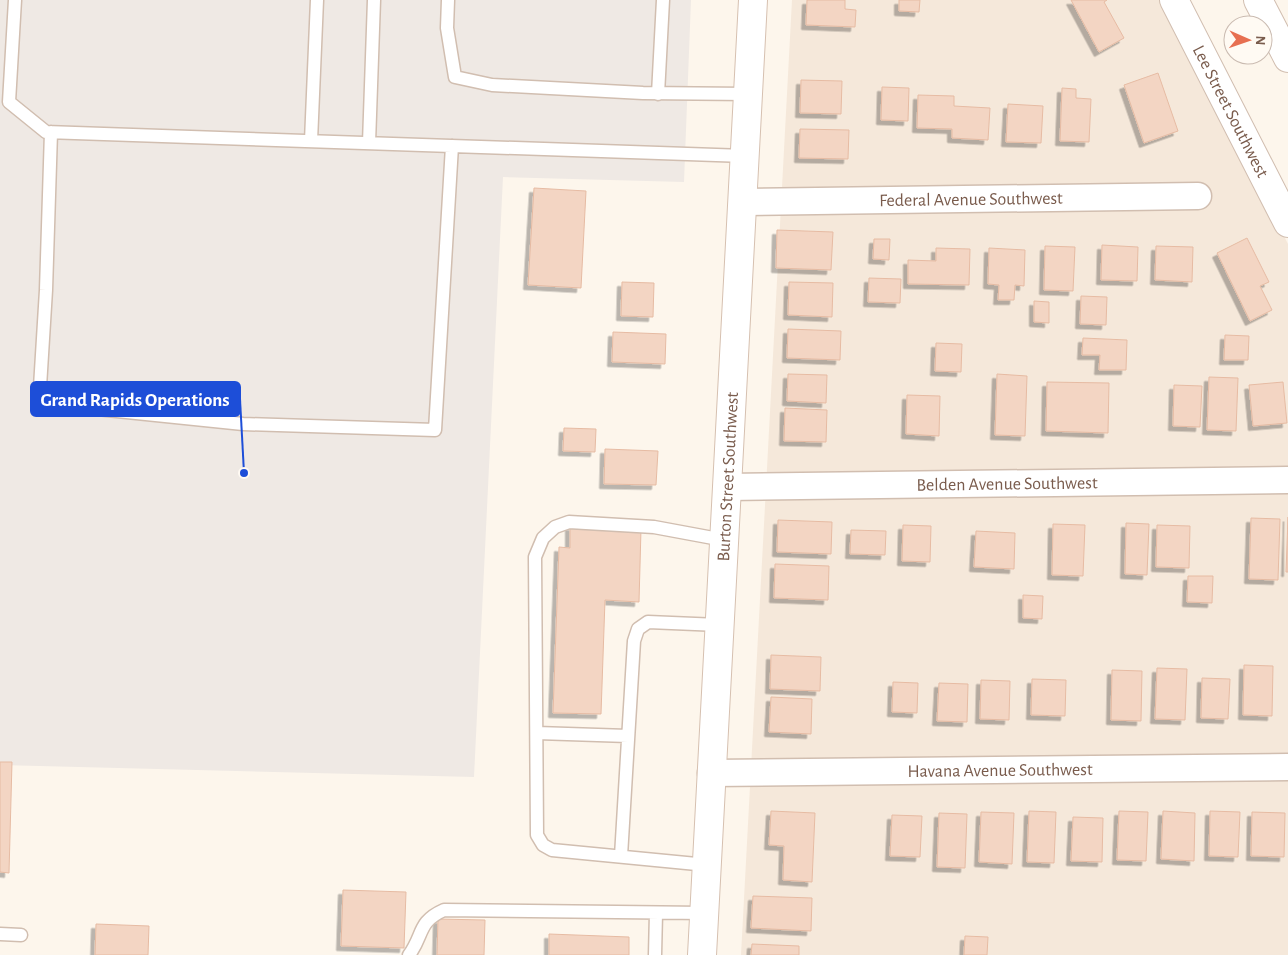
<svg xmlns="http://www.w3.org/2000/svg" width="1288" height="955" viewBox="0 0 1288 955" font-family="'Alegreya Sans',sans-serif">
<defs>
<filter id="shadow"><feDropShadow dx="-4.5" dy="4.5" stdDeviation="0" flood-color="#0004"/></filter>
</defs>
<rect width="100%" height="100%" fill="#fdf6ec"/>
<path fill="#f5e8da" d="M792 0H1163L1288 244V955H741Z"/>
<path fill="#efe9e4" d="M0 0H691L684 182 503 177 474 777 0 765Z"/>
<path fill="#f3d5c3" stroke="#e6bba3" filter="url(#shadow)" d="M807 0H845V9L856 10 855 27 806 25Z
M899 0H920L919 12 899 11Z
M1071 0H1107L1104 2 1124 38 1099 52Z
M1158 73 1178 131 1144 143 1124 85Z
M801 80 842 81 841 114 800 113Z
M882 87 909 88 908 121 881 120Z
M1062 88 1076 89V98L1091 99 1089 142 1060 141Z
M918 95 954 96V106L990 108 988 140 952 138V129L917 128Z
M1008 104 1043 106 1041 143 1006 142Z
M800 129 849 130 848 159 799 158Z
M534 188 586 191 581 288 528 285Z
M777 230 833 232 831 270 776 268Z
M1247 238 1269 282 1260 286 1272 310 1250 321 1217 253Z
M874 239H890L889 260 873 259Z
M1102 245 1138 247 1137 281 1101 280Z
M1045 246 1075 247 1073 291 1044 290Z
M1156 246 1193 247 1192 282 1155 280Z
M936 248 970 249 969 285 908 284V260L936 261Z
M989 248 1025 250 1024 286 1015 285 1014 300H998L999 285 988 284Z
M869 278 901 279 900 303 868 302Z
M622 282 654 283 653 317 621 316Z
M789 282 833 283 832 317 788 315Z
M1081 296 1107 297 1106 325 1080 324Z
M1034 301 1049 302V323L1034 322Z
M788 329 841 331 840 360 787 358Z
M613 332 666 334 665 364 612 362Z
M1225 335 1249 336 1248 360H1224Z
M1083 338 1127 340 1126 370H1099L1100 355H1082Z
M936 343 962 344 961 372 935 371Z
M788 374 827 375 826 403 787 401Z
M997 374 1027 376 1025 436 995 435Z
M1209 377 1238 378 1236 431 1207 430Z
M1047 382 1109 383 1108 433 1046 431Z
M1283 382 1287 423 1253 426 1249 385Z
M1174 385 1202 386 1200 427 1173 426Z
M907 395 940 396 939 436 906 434Z
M785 408 827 410 826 442 784 441Z
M564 428 596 429 595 452 563 451Z
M605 449 658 451 656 485 604 484Z
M1288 517V572H1286Z
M1251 518 1280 519 1278 580 1249 579Z
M778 520 832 522 831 554 777 552Z
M1126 523 1149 524 1147 575 1125 574Z
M1053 524 1085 525 1083 576 1052 575Z
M903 525 931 526 930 562 902 561Z
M1157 525 1190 526 1189 568 1156 567Z
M570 526 641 529 639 602 605 600 601 714 553 713 559 547 570 548Z
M851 530 886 531 885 555 850 554Z
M976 531 1015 533 1014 569 974 567Z
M775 564 829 566 828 600 774 598Z
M1188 576H1213L1212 603 1187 602Z
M1023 595 1043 596 1042 619 1023 618Z
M771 655 821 657 820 691 770 689Z
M1244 665 1273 666 1272 716 1243 715Z
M1157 668 1187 669 1185 720 1155 719Z
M1112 670 1142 671 1141 721 1111 720Z
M1202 678 1230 679 1228 719 1201 718Z
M1032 679 1066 680 1065 716 1031 715Z
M981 680 1010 681 1009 720 980 719Z
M893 682 918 683 917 713 892 712Z
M939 683 968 684 967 722 937 721Z
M771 697 812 699 811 734 769 732Z
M0 762H12L9 873 0 872Z
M771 811 815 813 812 882 783 880 784 846 769 845Z
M1029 811 1056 812 1054 863 1027 862Z
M1119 811 1148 812 1146 861 1117 860Z
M1163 811 1195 813 1194 861 1161 859Z
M1210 811 1240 812 1238 857 1209 856Z
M981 812 1014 813 1012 864 979 862Z
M1252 812 1285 813 1284 857 1251 856Z
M939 813 967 814 965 868 937 867Z
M892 815 922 816 920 857 890 856Z
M1073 817 1103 818 1102 862 1071 861Z
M343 890 406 892 404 948 341 946Z
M753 896 812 898 811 931 751 928Z
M438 919 485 920 484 955H437Z
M96 924 149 926 148 955H95Z
M549 934 629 937V955H549Z
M965 936 988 937 987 955H964Z
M752 944 799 946V955H751Z"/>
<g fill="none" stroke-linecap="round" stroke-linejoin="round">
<g stroke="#d1beb0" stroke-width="15">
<path id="service" d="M15 0 9 102 46 132 745 156
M448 0 447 28 455 77 492 85 643 93 749 94
M658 94 663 0
M51 132 46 290 39 403 243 424 435 430 452 146
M311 141 317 0
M369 143 374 0
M537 733 628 736
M621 856 634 641 638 629 648 622 719 625
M707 865 552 850 543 845 537 835 535 557 543 538 555 527 569 522 654 527 724 540
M0 934 21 935
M409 955C424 935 417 922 444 910L704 913
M655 955 656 913"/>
</g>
<g stroke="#d1beb0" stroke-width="29">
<g id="minor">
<path id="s1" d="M743 202 1198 196"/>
<path id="s2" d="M727 487 1288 480"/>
<path id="s3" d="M711 773 1288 767"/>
</g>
</g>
<g stroke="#d1beb0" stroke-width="30">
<g id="tertiary">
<path id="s4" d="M1174 0 1288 223"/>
<path d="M1258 0 1288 58"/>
</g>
</g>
<g stroke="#d6c0b0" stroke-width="30">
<g id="secondary">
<path id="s5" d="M702 955 753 0"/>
</g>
</g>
<use href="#service" stroke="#fff" stroke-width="12"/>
<use href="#minor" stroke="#fff" stroke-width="26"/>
<use href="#tertiary" stroke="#fff" stroke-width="28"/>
<use href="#secondary" stroke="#fff" stroke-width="28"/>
</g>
<g text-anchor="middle" stroke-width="5" stroke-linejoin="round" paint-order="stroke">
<g font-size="18" fill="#7a5c4d" stroke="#fffaf3">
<text dy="6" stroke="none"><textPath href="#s4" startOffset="125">Lee Street Southwest</textPath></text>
<text dy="6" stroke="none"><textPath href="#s1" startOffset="228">Federal Avenue Southwest</textPath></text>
<text dy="6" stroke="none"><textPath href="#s5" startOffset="479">Burton Street Southwest</textPath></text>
<text dy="6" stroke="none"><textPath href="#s2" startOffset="280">Belden Avenue Southwest</textPath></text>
<text dy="6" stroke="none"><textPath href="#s3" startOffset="289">Havana Avenue Southwest</textPath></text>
</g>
</g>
<path fill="none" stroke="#1d4ed8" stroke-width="2" d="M244 473L240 399"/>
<circle fill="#1d4ed8" stroke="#fffaf3" stroke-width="2" cx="244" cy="473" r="5"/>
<rect fill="#1d4ed8" stroke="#1d4ed8" stroke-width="2" x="31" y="382" width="209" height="34" rx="5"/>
<g font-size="19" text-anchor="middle" font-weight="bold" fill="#fff">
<text x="135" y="406">Grand Rapids Operations</text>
</g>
<g transform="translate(1248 40) rotate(92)"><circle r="24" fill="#fffaf3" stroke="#cabbb1"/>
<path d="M0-4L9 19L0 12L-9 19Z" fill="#e76f51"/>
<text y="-8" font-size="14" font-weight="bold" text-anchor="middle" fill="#7a5c4d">N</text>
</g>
</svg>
